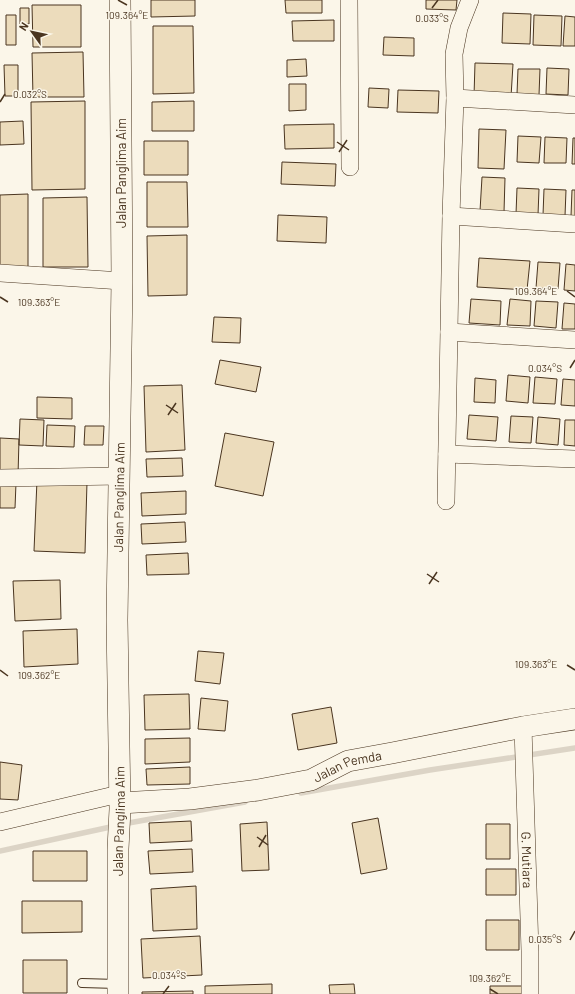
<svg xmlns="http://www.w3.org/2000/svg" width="575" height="994" viewBox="0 0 575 994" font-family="Barlow,sans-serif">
<rect width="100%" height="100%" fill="#fbf6e9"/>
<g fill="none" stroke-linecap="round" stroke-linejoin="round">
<path stroke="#dcd4c6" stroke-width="5.5" d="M301 793 430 770 575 748
M123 824 245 802
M0 851 115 826"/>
</g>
<path fill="#ecdcbc" stroke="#4a3520" d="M151 0H195V16L151 17Z
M285 0H322V13H286Z
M426 0H457L456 10 426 9Z
M32 5H81V47H33Z
M20 8H29V24H20Z
M503 13 531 14 530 44 502 43Z
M6 15H16V45H6Z
M534 15 562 16 561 46 533 45Z
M565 16 575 17V46H563Z
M334 20V41H293L292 21Z
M153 26H193L194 93 153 94Z
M384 37 414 38V56L383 55Z
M83 52 84 97H33L32 53Z
M306 59 307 76 287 77V60Z
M475 63 513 64 511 97 474 96Z
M4 65H18V96H5Z
M547 68 569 69 568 95 546 94Z
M518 69H540L539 95 517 94Z
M289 84H306V110L289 111Z
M369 88 389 89 388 108 368 107Z
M398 90 439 91 438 113 397 112Z
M85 101V189L32 190 31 102Z
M194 101V131H152V102Z
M23 121 24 144 0 145V122Z
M334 124V148L285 149 284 125Z
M479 129 506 130 504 169 478 168Z
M518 136 541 137 539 163 517 162Z
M545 137 567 138 566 163H544Z
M573 138H575V164H572Z
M144 141H188V175H144Z
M282 162 336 164 335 186 281 184Z
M482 177 505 178 504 212 480 211Z
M147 182H187L188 227H147Z
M517 188 539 189 538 215 516 214Z
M544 189 566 190 565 216 543 215Z
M572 190H575V216H571Z
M28 194V270L0 271V195Z
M87 197 88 267H43V198Z
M278 215 327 217 326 243 277 241Z
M187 235V295L148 296 147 236Z
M479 258 530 261 527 290 477 287Z
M538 262 560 263 558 289 536 288Z
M566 264 575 265V291L564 290Z
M471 299 501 301 500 325 469 323Z
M510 299 531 301 530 326 507 325Z
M536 301 558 302 556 328 534 326Z
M564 303 575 304V329H562Z
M214 317 241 318 240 343 212 342Z
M220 360 261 367 256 392 215 384Z
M508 375 530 377 528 403 506 401Z
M535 377 557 379 555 404 533 403Z
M475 378 496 380 495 403 474 402Z
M563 379 575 380V406L561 405Z
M182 385 185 450 146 452 144 386Z
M37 397 72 398V419L37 418Z
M469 415 498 417 496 441 467 439Z
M511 416 533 417 531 443 509 442Z
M538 417 560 419 558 445 536 443Z
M20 419 44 420 43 446 19 445Z
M565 420H575V446L564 445Z
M47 425 75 426 74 447 46 446Z
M85 426H104L103 445H84Z
M225 433 274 442 263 496 215 486Z
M0 438 19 439 18 476H0Z
M182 458 183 476 147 477 146 459Z
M37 480 87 482 85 553 34 551Z
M0 482 16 483 15 508H0Z
M186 491V514L142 516 141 493Z
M185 522 186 542 142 544 141 524Z
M188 553 189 574 147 575 146 555Z
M60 580 61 619 15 621 13 581Z
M77 629 78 664 24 667 23 631Z
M198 651 224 653 220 684 195 681Z
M189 694 190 729 145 730 144 695Z
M201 698 228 701 225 731 198 729Z
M331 707 337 743 298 750 292 714Z
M190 738V762L145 764V739Z
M0 762 22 765 18 800 0 799Z
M190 767V784L147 785 146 769Z
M378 818 387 869 361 874 352 823Z
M191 821 192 841 150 843 149 823Z
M267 822 269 870 242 871 240 824Z
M486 824H510V859H486Z
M192 849 193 872 150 874 148 851Z
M33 851H87V881H33Z
M486 869H516V895H486Z
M196 886 197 929 153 931 151 889Z
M22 901H82V932L22 933Z
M486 920H519V950H486Z
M200 936 202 975 143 978 141 939Z
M23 960H67V993H23Z
M272 984V994H205V986Z
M354 984 355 994H330L329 985Z
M490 986H524V994H490Z
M193 991V994H142V992Z"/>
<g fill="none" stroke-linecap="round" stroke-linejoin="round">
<g stroke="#4a3520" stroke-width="10">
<path id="service" d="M82 983 117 984"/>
</g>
<g stroke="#4a3520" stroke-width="18">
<g id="minor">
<path d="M349 0 350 167"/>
<path d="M455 98 575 105"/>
<path d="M451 216 575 224"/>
<path d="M0 273 122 281"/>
<path d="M449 332 575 340"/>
<path d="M447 454 575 459"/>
<path d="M0 478 119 476"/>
<path d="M446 501 451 216 455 98 454 54 459 28 470 0"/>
<path id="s1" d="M523 727 530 951V994"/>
<path d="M0 822 119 794"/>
</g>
</g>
<g stroke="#4a3520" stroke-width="22">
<g id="tertiary">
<path id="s2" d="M120 803 190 799 258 790 311 780 348 761 392 753 523 727 575 719"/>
<path id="s3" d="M118 994V849L120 809 117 620 122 281 120 0"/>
</g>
</g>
<use href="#service" stroke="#fbf6e9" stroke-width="8"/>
<use href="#minor" stroke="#fbf6e9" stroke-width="17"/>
<use href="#tertiary" stroke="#fbf6e9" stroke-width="21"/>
</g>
<path fill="none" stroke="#4a3520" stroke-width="1.5" d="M118 0 127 5M432 8 438 0M0 102 5 94M337 142 349 150M339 152 347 140M567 291 575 297M0 297 8 302M570 368 575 360M166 405 178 413M168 415 176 403M427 574 439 582M429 584 437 572M567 665 575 670M0 670 8 676M257 837 268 845M259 847 266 835M570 940 575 931M490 989 498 994M163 994 169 986"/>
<g text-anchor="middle" stroke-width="3" stroke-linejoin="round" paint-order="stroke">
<g font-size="13" fill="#4a3520" stroke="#fbf6e9">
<text transform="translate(121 173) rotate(-90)" y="5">Jalan Panglima Aim</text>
<text dy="5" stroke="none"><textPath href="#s3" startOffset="497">Jalan Panglima Aim</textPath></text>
<text dy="5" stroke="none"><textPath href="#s2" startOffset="232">Jalan Pemda</textPath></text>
<text dy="5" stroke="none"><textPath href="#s3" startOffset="173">Jalan Panglima Aim</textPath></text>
<text dy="5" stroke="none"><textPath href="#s1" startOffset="133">G. Mutiara</textPath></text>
</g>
</g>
<g font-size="10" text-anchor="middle" fill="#4a3520" stroke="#fbf6e9" stroke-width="3" stroke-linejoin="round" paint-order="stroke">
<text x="127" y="19">109.364°E</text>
<text x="432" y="22">0.033°S</text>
<text x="30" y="98">0.032°S</text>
<text x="536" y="295">109.364°E</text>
<text x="39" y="306">109.363°E</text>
<text x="545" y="372">0.034°S</text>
<text x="536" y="668">109.363°E</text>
<text x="39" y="679">109.362°E</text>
<text x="545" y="943">0.035°S</text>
<text x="169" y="979">0.034°S</text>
<text x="490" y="982">109.362°E</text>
</g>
<g transform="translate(32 32) rotate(303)" stroke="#fbf6e9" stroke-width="3" paint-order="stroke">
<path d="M0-3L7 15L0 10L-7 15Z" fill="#4a3520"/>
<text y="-6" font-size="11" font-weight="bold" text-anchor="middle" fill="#4a3520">N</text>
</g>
</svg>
